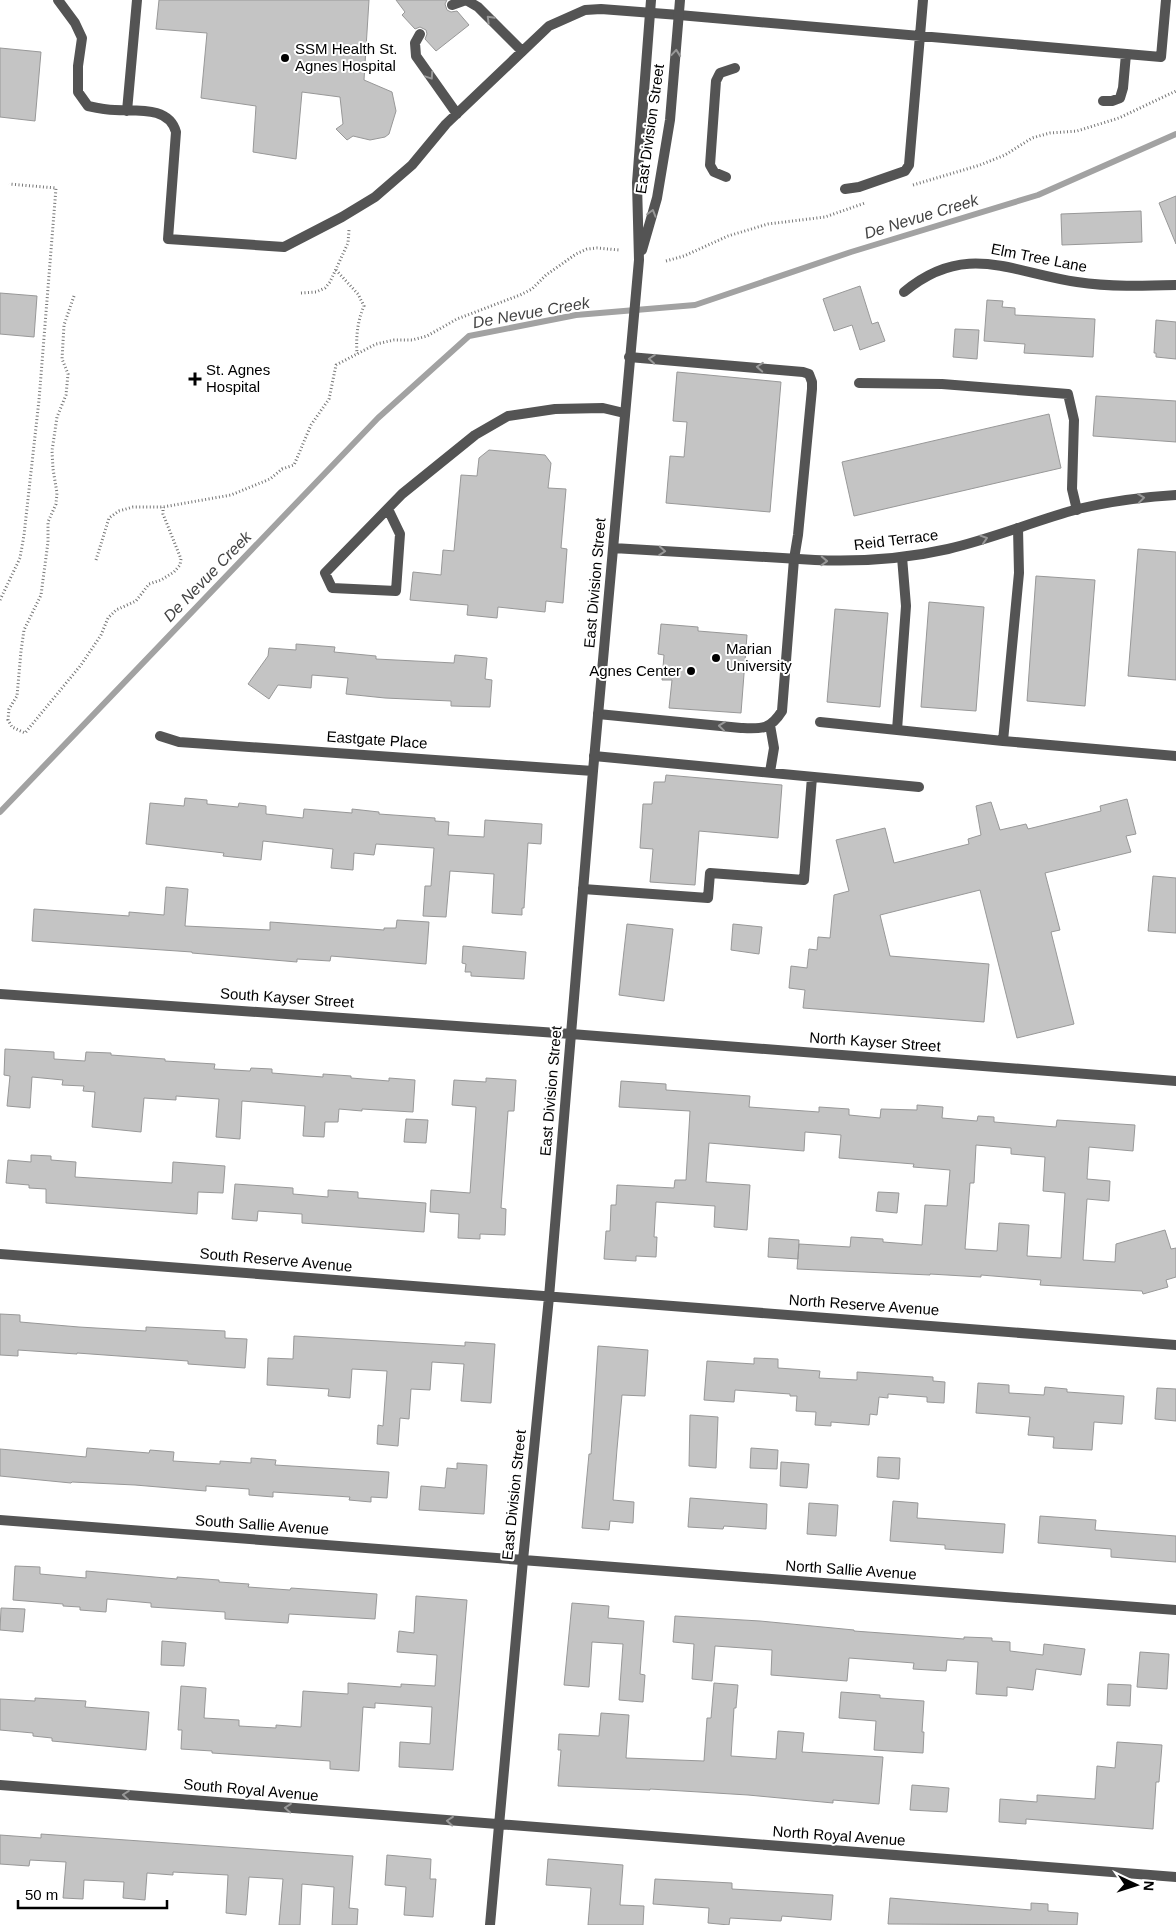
<svg xmlns="http://www.w3.org/2000/svg" width="1176" height="1925" viewBox="0 0 1176 1925" font-family="Helvetica,sans-serif">
<rect width="100%" height="100%" fill="#fff"/>
<g fill="none" stroke-linecap="round" stroke-linejoin="round">
<path stroke="#a2a2a2" stroke-width="6" d="M0 812 378 418 469 336 576 315 695 305 851 252 1038 195 1176 134"/>
</g>
<path fill="#c4c4c4" stroke="#989898" fill-rule="evenodd" d="M159 0H369L364 80 392 92 396 111 389 134 385 137 370 140 353 136 347 140 336 129 343 124 340 97 302 92 296 159 253 152 256 106 201 98 207 33 156 29Z
M396 0H447L445 4 447 10 451 12 457 11 469 25 436 51 425 39 427 34 426 30 420 27 415 29 402 15 405 12Z
M0 48 41 52 35 121 0 117Z
M1176 196V244L1159 203Z
M1141 211 1142 242 1062 245 1061 214Z
M860 286 872 324 878 322 885 341 860 350 852 325 834 331 823 299Z
M0 293 37 296 34 337 0 334Z
M987 300 1003 301 1002 307 1015 308V315L1095 319 1093 357 1024 353 1025 344 984 341Z
M1156 320 1176 322V359L1156 357V353H1154Z
M955 329 979 330 977 359 953 357Z
M677 372 781 382 770 512 666 503 670 456 684 457 687 422 673 421Z
M1096 396 1176 401V442L1093 436Z
M1049 414 1061 468 854 516 842 462Z
M489 450 545 455 551 463 548 488 566 489 561 548 567 549 563 603 546 601 545 612 498 607 497 618 467 615 468 605 410 600 413 572 441 575 443 550 454 551 461 475 477 476 479 458Z
M1138 549 1176 552V680L1128 676Z
M1036 576 1095 580 1085 706 1027 701Z
M929 602 984 607 976 711 921 707Z
M835 609 888 613 880 707 827 702Z
M661 624 698 627V631L747 635 741 713 669 708 672 680H662L664 655 658 654Z
M296 644 335 647 334 652 376 656V659L454 663 455 655 487 658 485 679 492 680 490 707 451 706V701L385 698 346 694 348 678 312 675 311 688 278 685 269 699 248 684 268 656 269 648 296 650Z
M666 775 782 785 778 838 699 831 695 885 650 882 653 849 640 848 643 804H652L654 782H665Z
M185 798 207 800V804L238 807 239 803 266 806V814L303 818 304 809 352 813V809L379 812V814L435 818V821L449 822 448 835 484 837 485 820 542 824 541 844 528 843 524 908H522V915L492 913 494 874 450 871 446 917 423 916 425 886H431L434 848 376 844 374 855 354 853 353 870 331 868 333 849 263 841 261 860 223 856 224 853 146 844 150 803 184 806Z
M1127 799 1136 834 1126 836 1131 852 1045 873 1060 930 1051 932 1074 1024 1017 1038 980 890 880 915 890 956 989 964 984 1022 803 1008 805 990 789 988 791 966 807 968 809 949 817 950 818 937 830 938 834 895 849 891 836 840 885 828 894 863 969 844 968 839 981 835 976 806 991 802 1000 830 1026 824 1028 829 1101 811 1100 806Z
M1153 876 1176 878V933L1148 931Z
M166 887 188 889 185 926 270 930V922L384 930V928H396L397 920 429 922 426 964 331 956 330 961 297 959V962L192 953V952L32 941 34 909 129 916V912L164 915Z
M627 924 673 929 664 1001 619 995Z
M733 924 762 927 759 954 731 950Z
M463 946 526 952 524 979 471 976V972H465L466 964 462 963Z
M5 1049 54 1052V1059L85 1061 86 1052 111 1053V1055L165 1059V1061L215 1064 214 1069 250 1071 251 1068 272 1069V1073L323 1077V1074L351 1076V1078L389 1081V1078L415 1080 413 1112 362 1109V1111L339 1109 338 1122H325L324 1137 303 1136 305 1106 242 1101 240 1139 216 1137 219 1099 176 1096V1100L144 1098 141 1132 92 1127 95 1092 83 1091 84 1086 62 1085 63 1080 32 1077 30 1108 7 1106 10 1076 4 1075Z
M486 1078 516 1080 514 1111H508L501 1208 506 1209 505 1235 480 1234V1239L458 1238 459 1214 430 1212 431 1190 470 1193 476 1107 452 1105 454 1080 486 1082Z
M621 1081 666 1084V1090L750 1096 749 1107 819 1112V1107L849 1109V1115L880 1118 881 1109 917 1110V1105L943 1107 942 1118 977 1121 978 1116 994 1117V1122L1056 1127 1057 1120 1135 1125 1133 1151 1089 1147 1087 1179 1110 1181 1109 1201 1087 1199 1083 1260 1115 1262 1116 1244 1165 1230 1171 1249 1176 1248V1277L1166 1280 1168 1287 1143 1294 1142 1291 1040 1285 1041 1280 981 1275V1277L930 1274V1275L797 1269 799 1244 850 1247 851 1237 883 1239V1242L922 1245 925 1205 947 1206 950 1170 913 1167 914 1164 839 1158 841 1135 805 1132 804 1151 709 1143 706 1182 750 1185 747 1230 714 1227 715 1206 656 1202 654 1237H657L656 1257 636 1256V1261L604 1259 606 1231H610L611 1205H616L617 1185 674 1188 675 1180H686L690 1111 619 1107ZM976 1145 1011 1148V1154L1045 1157 1043 1191 1065 1193 1061 1258 1027 1256 1029 1225 999 1223 997 1251 965 1249 970 1183H974Z
M406 1119 428 1120 426 1143 404 1142Z
M31 1155 51 1156V1160L76 1162 75 1177 172 1183 173 1162 225 1166 223 1193 198 1192 197 1214 46 1203V1189L29 1188V1185L6 1183 8 1160 31 1162Z
M235 1184 293 1188V1194L328 1197V1190L358 1192V1198L426 1203 424 1232 302 1223V1214L258 1211 257 1221 232 1219Z
M878 1192 899 1193 897 1213 876 1211Z
M769 1238 799 1240 798 1259 768 1257Z
M0 1314 20 1315V1322L79 1327 146 1331V1327L225 1331V1338L247 1339 245 1368 188 1364V1361L77 1353V1354L18 1350V1356L0 1355Z
M294 1336 465 1346V1342L495 1344 491 1403 461 1401 464 1364 432 1362 430 1390 411 1389 409 1419 400 1418 398 1446 377 1444 378 1425 383 1426 387 1371 352 1369 350 1398 328 1396 329 1389 267 1385 268 1358 293 1359Z
M598 1346 648 1350 645 1396 622 1395 617 1449 613 1500 634 1502 633 1523 610 1521 609 1530 582 1528 589 1454H591Z
M754 1358 778 1359V1368L820 1371 819 1378 857 1380V1372L933 1377V1381L945 1382 944 1403 927 1402V1397L888 1394V1398L879 1397 877 1415 870 1414 869 1425 831 1422V1426L815 1425 816 1412 796 1411 797 1396H790V1394L735 1390 734 1402 704 1400 707 1361 754 1364Z
M978 1383 1009 1385V1393L1044 1395 1045 1387 1067 1389V1392L1124 1396 1122 1424 1094 1422 1092 1450 1053 1448 1054 1437 1028 1435 1030 1417 976 1413Z
M1157 1388 1176 1389V1421L1155 1419Z
M690 1415 718 1417 716 1468 689 1466Z
M87 1448 149 1453 150 1450 174 1452 173 1461 220 1464V1461L251 1463V1458L276 1460 275 1465 389 1472 387 1498 371 1497V1502L349 1500 350 1497 273 1492V1497L249 1495V1489L206 1486V1491L135 1485 72 1482 71 1483 0 1476V1449L86 1457Z
M751 1448 778 1450 777 1469 750 1468Z
M878 1457 900 1458 899 1479 877 1477Z
M781 1462 809 1464 807 1488 780 1486Z
M457 1463 487 1465 484 1514 419 1510 421 1486 445 1488 447 1468 457 1469Z
M690 1498 767 1504 766 1529 724 1526 723 1529 688 1527Z
M893 1501 918 1503 917 1518 1005 1524 1003 1553 945 1549V1545L890 1541Z
M809 1503 838 1505 836 1536 807 1534Z
M1040 1516 1096 1520 1095 1530 1176 1536V1562L1111 1557V1549L1038 1543Z
M15 1566 40 1567V1574L86 1578V1571L177 1579V1577L219 1580V1582L249 1584 248 1587 290 1590 291 1588 377 1594 375 1619 289 1614 288 1623 225 1619V1612L151 1607V1603L107 1599 106 1612 80 1610V1607L63 1606V1604L13 1600Z
M416 1596 467 1600 453 1770 399 1767 400 1742 430 1744 432 1707 375 1703V1708L363 1707 359 1771 330 1769V1761L212 1753V1751L181 1749 182 1730H178L181 1686 206 1688 204 1718 239 1720V1726L276 1728V1725L301 1727 303 1691 348 1694V1683L401 1687V1684L435 1686 437 1655 397 1652 399 1631 414 1633Z
M572 1603 609 1606 608 1618 644 1621 640 1674 645 1675 643 1702 619 1700 623 1644 592 1642 589 1687 564 1685Z
M1 1608 25 1609 23 1632 0 1630Z
M675 1616 760 1621 854 1630V1631L964 1639V1637L992 1638V1641L1010 1642V1651L1043 1655 1044 1644 1085 1649 1081 1675 1036 1669 1033 1690 1007 1687V1696L976 1694 978 1662 947 1660 946 1671 913 1669 914 1663 849 1658 847 1681 771 1675 772 1650 715 1646 712 1681 692 1679 694 1644 673 1642Z
M162 1641 186 1643 184 1666 161 1665Z
M1140 1652 1169 1654 1167 1689 1137 1687Z
M714 1683 738 1685 736 1708H734L731 1756 776 1759 778 1731 804 1733 802 1752 883 1757 879 1804 833 1800V1803L748 1795 650 1789V1790L558 1786 561 1750H558L559 1734 599 1736 601 1713 629 1715 626 1758 704 1761 707 1718H711Z
M1108 1684 1131 1685 1130 1706 1107 1705Z
M841 1692 880 1695V1698L924 1701 922 1732H924L923 1753 874 1750 876 1721 839 1718Z
M35 1698 86 1701 85 1707 149 1712 146 1750 52 1741V1738L33 1736V1733L0 1730V1699L35 1701Z
M1117 1742 1162 1745 1159 1782H1156L1153 1829 1026 1819V1824L999 1822 1000 1799 1037 1802V1795L1095 1799 1097 1766 1115 1768Z
M912 1785 949 1788 947 1812 910 1810Z
M41 1834 353 1856 349 1908 358 1909 357 1925H332L334 1887 302 1884 300 1925H279L283 1879 249 1877 246 1915 226 1913 228 1875 173 1872V1875L147 1873 145 1900 123 1898 124 1882 84 1880 83 1899 63 1898 66 1862 30 1860 29 1866 0 1864V1835L41 1838Z
M387 1855 431 1859 430 1879H436L433 1917 404 1915 406 1887 385 1885Z
M548 1859 623 1865 620 1905 644 1906 643 1925H588L591 1888 546 1885Z
M655 1879 732 1883V1889L833 1895 831 1920 782 1916 781 1921 730 1918 729 1925 708 1923 709 1908 653 1904Z
M890 1898 1031 1910V1903L1048 1904V1911L1078 1913 1077 1925 888 1924Z"/>
<g fill="none" stroke-linecap="round" stroke-linejoin="round">
<path stroke="#767676" stroke-width="3" stroke-dasharray="1 2.5" stroke-linecap="butt" d="M913 185 980 165 1005 155 1032 138 1050 133 1077 131 1119 118 1176 91
M666 261 684 256 728 236 768 224 825 217 865 203
M336 270 358 294 364 306C357 322 356 338 357 354
M301 293 316 292 325 288 330 282 348 243 349 230
M74 296 64 325 62 359 68 374 66 395 57 417 52 451 53 469 57 493 56 504 48 522V542L41 595 24 630 21 651 17 696 9 709 8 720 12 727 25 733 81 665 101 635 108 618 116 610 136 601 149 584 161 580 174 572 180 565 181 559 163 514V507
M96 560 109 518 119 511 133 507H163L231 495 270 479 282 469 294 465 311 425 329 399 336 365 376 344 394 340H412L427 336 457 319 520 295 532 289 546 275 576 254 587 249 597 248 619 250
M0 600 20 558 24 535 39 400 56 188 9 184"/>
<path stroke="#545454" stroke-width="10" d="M58 0 75 23 82 38 78 66V92L88 106C97 108 106 110 115 110 137 111 169 106 176 132L168 239 284 247 342 217 375 197 412 165 446 124 549 26 585 10 601 9 679 15 1161 57 1166 0
M452 5 466 0 478 7 522 51
M420 34 415 43 416 56 457 114
M1103 101H1112L1120 98 1123 88 1126 54
M127 111 137 0
M726 177 714 172 710 165 716 81 720 73 735 68
M845 189 859 187 905 171 909 165 923 0
M859 383 942 384 1068 394 1074 420 1072 489 1077 510
M388 509 400 534 396 591 332 588 325 573 402 494 475 435 508 416 555 409 603 408 624 413
M598 714 741 728C762 729 770 730 782 711L794 559 798 535 812 389V382L809 374 803 372 629 357
M820 722 1003 741 1176 756
M770 725 774 748 770 772
M897 730 906 606 902 557
M1003 741 1019 573 1018 528
M594 756 919 787
M583 889 708 898 710 873 804 880 812 777"/>
<path stroke="#545454" stroke-width="10" d="M642 250 657 198 670 120 680 0
M904 292C965 241 1010 272 1077 282 1110 287 1143 286 1176 285
M613 548 815 560C860 562 904 559 948 549 992 539 1034 521 1078 509 1111 501 1143 497 1176 495
M160 736 179 742 593 771
M0 994 571 1034 1176 1081
M0 1254 1176 1345
M0 1520 1176 1610
M0 1785 1176 1877
M490 1925 523 1560 549 1297 593 771 639 260 637 183 651 0"/>
</g>
<defs><path id="oneway-chevron" d="M-2-3.5L2.5 0L-2 3.5" fill="none" stroke-width="1.6" stroke-linecap="round" stroke-linejoin="round" transform="scale(1.25)"/></defs>
<g stroke="#989898">
<use href="#oneway-chevron" transform="translate(490 19) rotate(-135)"/>
<use href="#oneway-chevron" transform="translate(676 53) rotate(-85)"/>
<use href="#oneway-chevron" transform="translate(430 76) rotate(56)"/>
<use href="#oneway-chevron" transform="translate(652 213) rotate(-74)"/>
<use href="#oneway-chevron" transform="translate(652 359) rotate(-175)"/>
<use href="#oneway-chevron" transform="translate(760 367) rotate(-176)"/>
<use href="#oneway-chevron" transform="translate(1141 498) rotate(-7)"/>
<use href="#oneway-chevron" transform="translate(984 539) rotate(-18)"/>
<use href="#oneway-chevron" transform="translate(662 551) rotate(4)"/>
<use href="#oneway-chevron" transform="translate(824 561) rotate(2)"/>
<use href="#oneway-chevron" transform="translate(722 726) rotate(-174)"/>
<use href="#oneway-chevron" transform="translate(126 1795) rotate(-175)"/>
<use href="#oneway-chevron" transform="translate(288 1808) rotate(-175)"/>
<use href="#oneway-chevron" transform="translate(450 1821) rotate(-175)"/>
</g>
<g fill="#000" stroke="#fff" stroke-width="2">
<circle cx="285" cy="58" r="5"/>
<path d="M192.5 371.5h5v5h5v5h-5v5h-5v-5h-5v-5h5z"/>
<circle cx="716" cy="658" r="5"/>
<circle cx="691" cy="671" r="5"/>
</g>
<g text-anchor="middle" stroke-width="4" stroke-linejoin="round" paint-order="stroke">
<g font-size="15" fill="#000" stroke="#fff" text-anchor="start">
<text x="295" y="54">SSM Health St.<tspan x="295" dy="17">Agnes Hospital</tspan></text>
<text x="206" y="375">St. Agnes<tspan x="206" dy="17">Hospital</tspan></text>
<text x="726" y="654">Marian<tspan x="726" dy="17">University</tspan></text>
<text x="681" y="676" text-anchor="end">Agnes Center</text>
</g>
<g font-size="15" fill="#000" stroke="#fff">
<text transform="translate(650 129) rotate(-82)" y="5">East Division Street</text>
<text transform="translate(1039 258) rotate(11)" y="5">Elm Tree Lane</text>
<text transform="translate(896 540) rotate(-7)" y="5">Reid Terrace</text>
<text transform="translate(595 583) rotate(-85)" y="5">East Division Street</text>
<text transform="translate(377 740) rotate(4)" y="5">Eastgate Place</text>
<text transform="translate(287 998) rotate(4)" y="5">South Kayser Street</text>
<text transform="translate(875 1042) rotate(4)" y="5">North Kayser Street</text>
<text transform="translate(551 1091) rotate(-85)" y="5">East Division Street</text>
<text transform="translate(276 1260) rotate(5)" y="5">South Reserve Avenue</text>
<text transform="translate(864 1305) rotate(4)" y="5">North Reserve Avenue</text>
<text transform="translate(514 1495) rotate(-84)" y="5">East Division Street</text>
<text transform="translate(262 1525) rotate(4)" y="5">South Sallie Avenue</text>
<text transform="translate(851 1570) rotate(4)" y="5">North Sallie Avenue</text>
<text transform="translate(251 1790) rotate(5)" y="5">South Royal Avenue</text>
<text transform="translate(839 1836) rotate(4)" y="5">North Royal Avenue</text>
</g>
<g font-size="16" font-style="italic" fill="#434343" stroke="#fff">
<text transform="translate(921 216) rotate(-17)" y="6">De Nevue Creek</text>
<text transform="translate(531 312) rotate(-10)" y="6">De Nevue Creek</text>
<text transform="translate(207 576) rotate(-46)" y="6">De Nevue Creek</text>
</g>
</g>
<g transform="translate(1136 1885) rotate(94)" stroke="#ffffff" stroke-width="4" paint-order="stroke">
<path d="M0-4L9 19L0 12L-9 19Z" fill="#000000"/>
<text y="-8" font-size="14" font-weight="bold" text-anchor="middle" fill="#000000">N</text>
</g>
<path d="M18 1900v8h149v-8" fill="none" stroke="#000000" stroke-width="2.5"/>
<text x="25" y="1900" font-size="15" fill="#000000" stroke="#ffffff" stroke-width="4" paint-order="stroke">50 m</text>
</svg>
